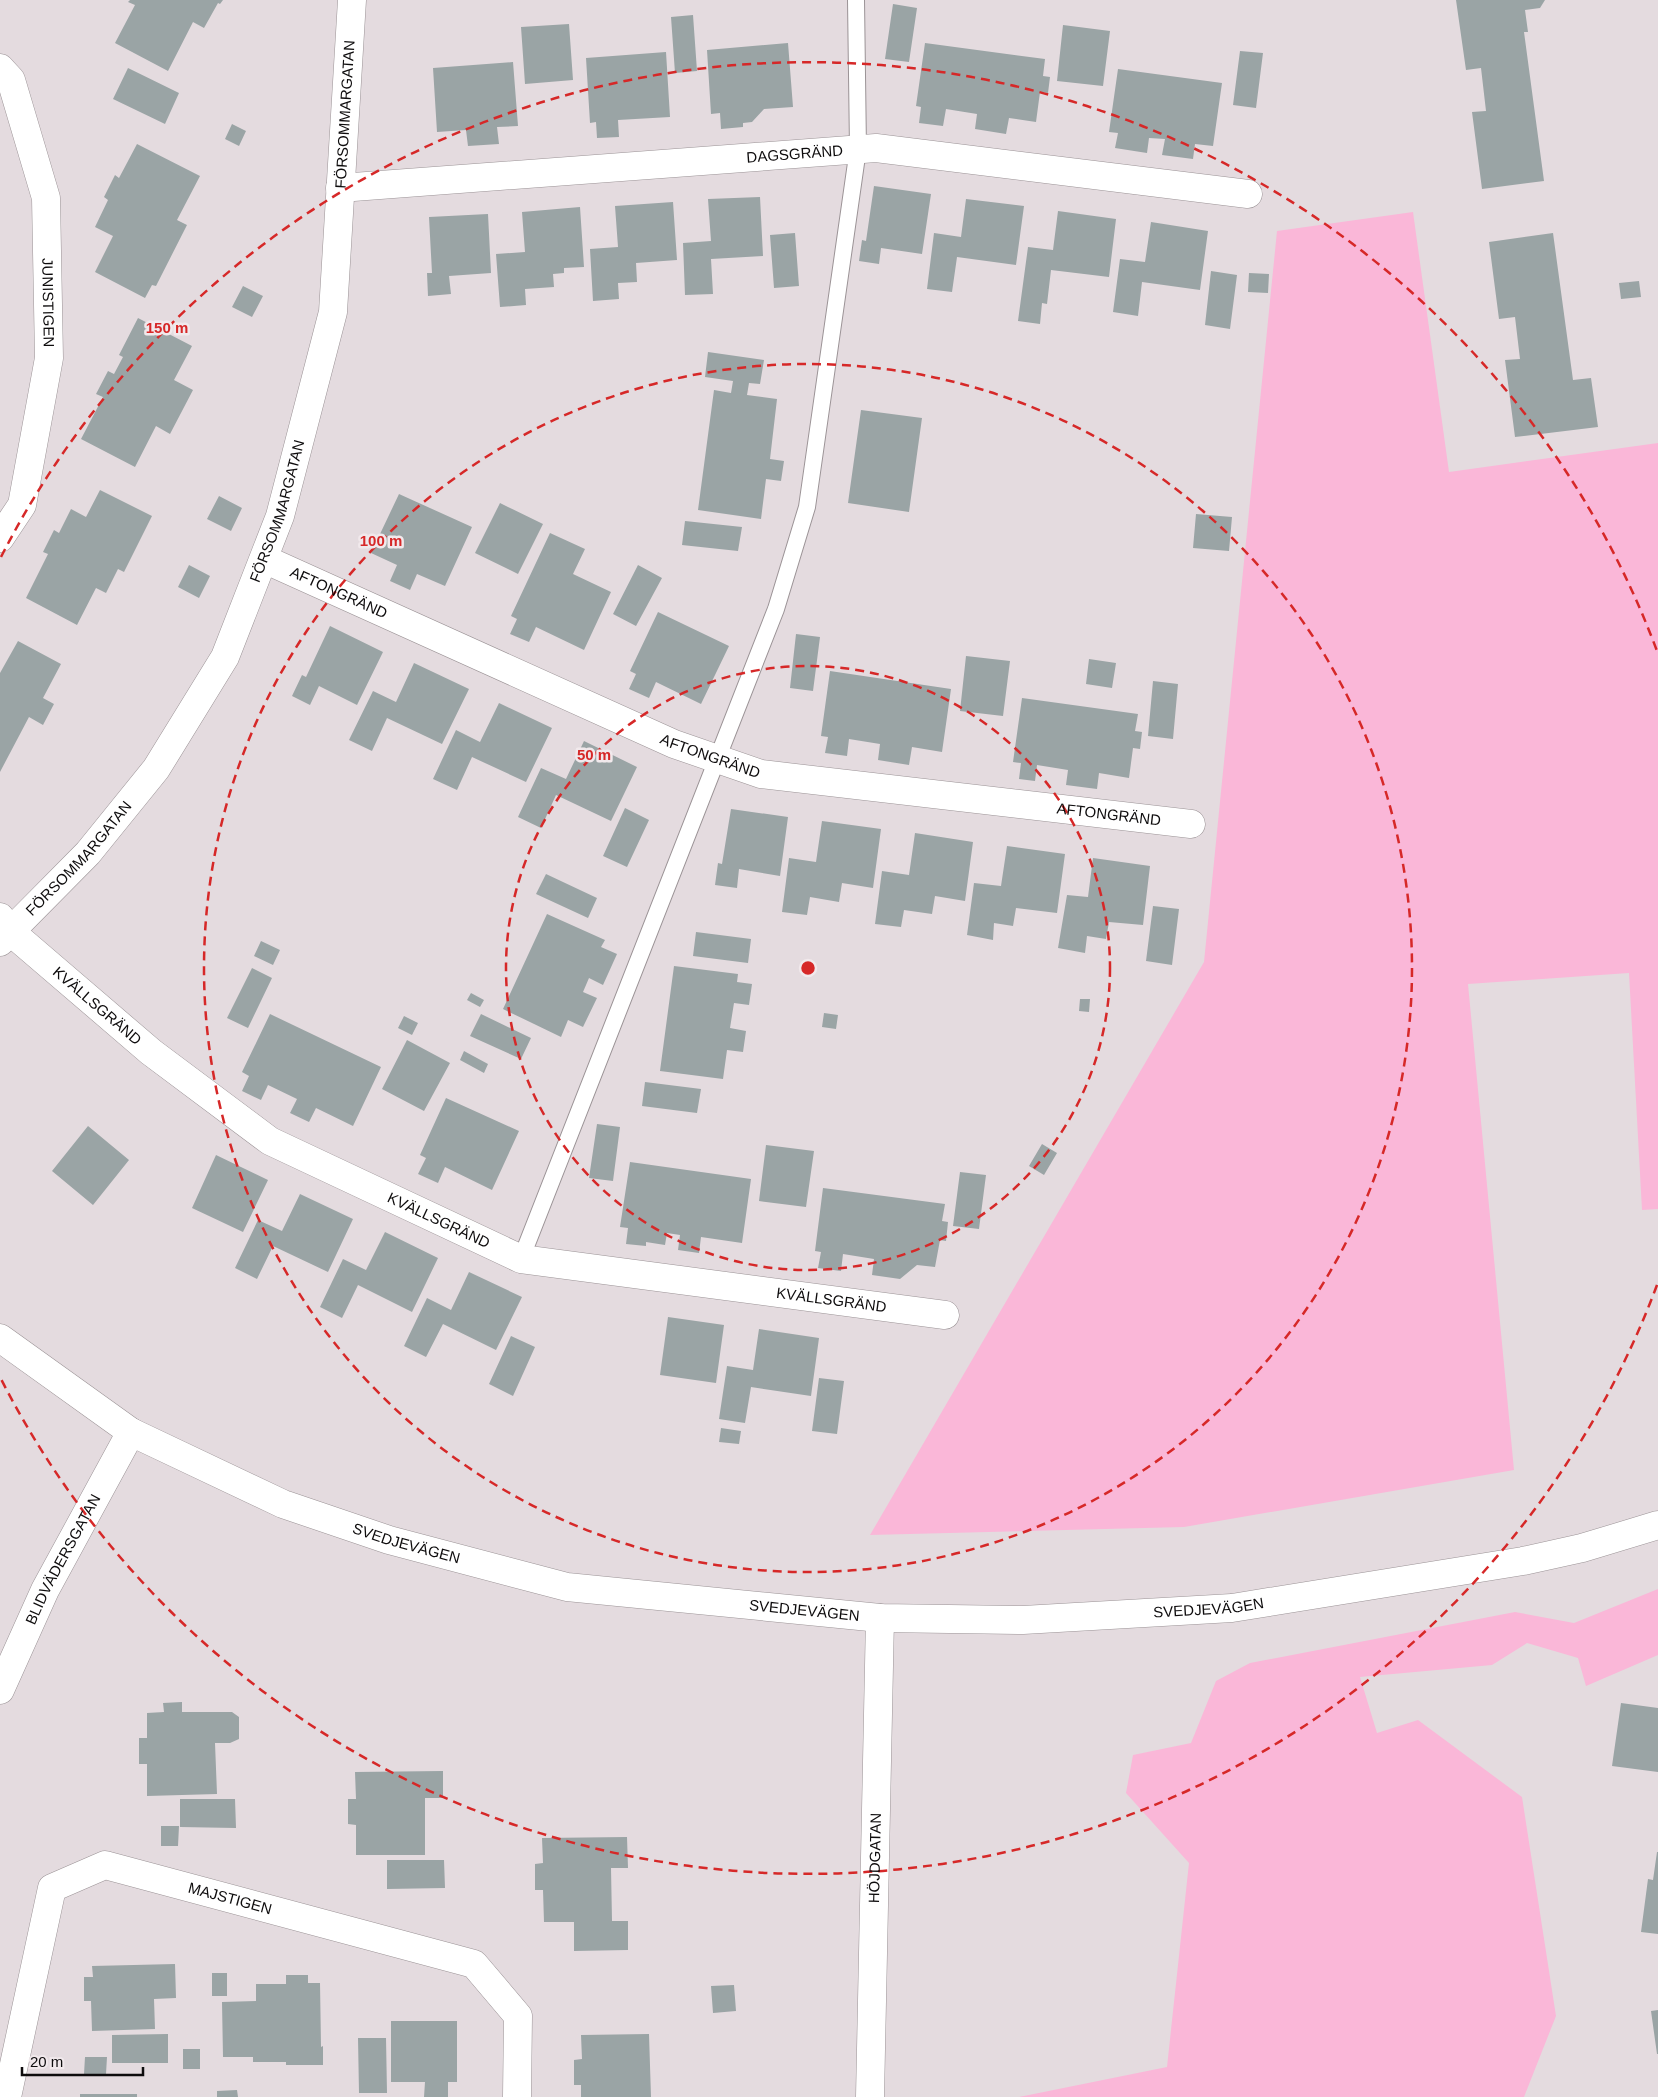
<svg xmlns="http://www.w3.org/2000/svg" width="1658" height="2097" viewBox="0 0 1658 2097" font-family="Helvetica,sans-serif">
<rect width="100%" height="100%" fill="#e4dbdf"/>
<path fill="#fab7d8" d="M1413 212 1449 472 1658 443V1209L1642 1210 1629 973 1468 984 1514 1470 1184 1527 870 1535 1204 962 1277 231Z
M1658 1589V1655L1586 1686 1578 1658 1527 1643 1492 1665 1360 1677 1377 1733 1418 1720 1522 1797 1556 2016 1524 2097H1019L1167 2067 1189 1863 1126 1793 1133 1755 1191 1743 1216 1681 1250 1663 1515 1612 1574 1623Z"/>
<path fill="#9aa4a5" d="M130 0H223L220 4 218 3 204 28 193 22 168 71 115 43 135 5 128 2Z
M1456 0H1545L1540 8 1525 10 1528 32H1524L1544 181 1482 189 1472 112 1486 111 1481 68 1466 70Z
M893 4 917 8 909 62 885 59Z
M693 15 697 71 675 73 671 17Z
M569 24 573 80 525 84 521 27Z
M1063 25 1110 31 1103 86 1057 81Z
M788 43 793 107 764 109 752 122 743 123V127L721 129 720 113 711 114 707 50Z
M925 43 1045 59 1043 76 1050 77 1048 93 1040 92 1036 122 1009 118 1006 134 975 129 977 114 946 109 943 126 919 123 921 107 916 106Z
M1240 51 1263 53 1256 108 1233 105Z
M666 52 670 117 618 120 619 137 597 138 596 122 590 123 586 58Z
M513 62 518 126 497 127 499 144 468 146 466 130 437 132 433 68Z
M128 68 179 93 165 124 113 99Z
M1118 69 1222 83 1213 146 1195 144 1193 159 1162 155 1165 139 1149 138 1147 153 1115 148 1118 133 1109 132Z
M232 124 246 131 239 146 225 139Z
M137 144 200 176 177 220 187 225 156 286 152 285 145 298 95 272 113 236 95 227 108 200 104 197 115 175 119 178Z
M874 186 931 194 922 254 881 248 879 264 859 261 862 240 866 241Z
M760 197 763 256 711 259 713 294 685 295 683 243 711 241 708 199Z
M966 199 1024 206 1016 265 957 257 952 292 927 289 934 233 961 237Z
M673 202 677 260 636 263 637 282 618 283 619 299 593 301 590 249 618 247 615 206Z
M580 207 584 267 564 268V273L553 274 554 287 525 289 526 305 500 307 496 254 525 252 522 212Z
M1058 211 1116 219 1109 277 1051 270 1047 304 1042 303 1040 324 1018 321 1028 247 1053 250Z
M488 214 491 273 449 276 451 294 428 296 427 273H432L429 217Z
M1151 222 1208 231 1200 290 1142 282 1138 316 1113 312 1120 259 1145 262Z
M795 233 799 286 774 288 770 235Z
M1553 233 1573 380 1591 378 1598 427 1515 437 1505 360 1520 359 1515 317 1499 319 1489 242Z
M1211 271 1237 275 1230 329 1205 325Z
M1249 273 1269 274 1268 293 1248 292Z
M1639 281 1641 297 1621 299 1619 283Z
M243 286 263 296 252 317 232 307Z
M138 318 192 346 174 380 193 390 170 434 156 426 135 467 81 439 103 397 96 394 108 371 114 374 123 357 119 355Z
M708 352 764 360 760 384 749 383 747 395 777 399 770 459 784 461 781 481 766 479 761 519 698 510 714 390 731 393 733 381 705 377Z
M861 410 922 418 909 512 848 503Z
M100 490 152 516 124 572 118 569 106 593 96 588 77 625 26 598 48 554 43 552 54 530 59 533 71 509 86 517Z
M399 494 472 527 445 586 417 574 410 590 390 581 397 565 371 553Z
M219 496 242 508 231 531 207 519Z
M500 503 543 524 518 574 475 553Z
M1196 514 1232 517 1229 551 1193 548Z
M685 521 742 527 738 551 682 545Z
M550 533 585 549 573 574 611 592 584 650 536 627 529 642 510 634 517 619 511 616Z
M189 565 210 576 199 598 178 587Z
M638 565 662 578 636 626 613 614Z
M658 612 729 646 701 704 656 682 649 698 629 689 636 674 630 671Z
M330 626 383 652 357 705 319 686 310 705 292 696 302 675 306 677Z
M796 634 820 637 813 691 790 688Z
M18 641 61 664 43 698 54 704 43 725 29 717 0 772V673Z
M966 656 1010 661 1003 716 960 711Z
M1089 659 1116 663 1112 688 1086 684Z
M414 663 469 689 442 744 387 718 372 751 349 740 373 691 396 702Z
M830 671 951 689 942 752 912 747 909 765 878 760 880 744 849 739 847 756 825 753 828 737 821 736Z
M1153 681 1178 684 1173 739 1148 736Z
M1022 698 1138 714 1135 731 1142 732 1140 749 1133 748 1129 778 1099 773 1097 789 1066 785 1068 770 1037 765 1035 781 1019 779 1021 763 1013 762Z
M499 703 552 728 526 782 472 757 457 790 433 779 456 730 480 742Z
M584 741 637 767 611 821 556 795 541 828 518 817 541 768 566 779Z
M625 808 649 820 627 867 603 856Z
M731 809 788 817 780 876 739 869 737 888 715 885 718 863 722 864Z
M822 821 881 829 873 888 842 883 839 902 810 897 807 915 782 912 789 858 816 862Z
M915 833 973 842 965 901 935 896 932 914 904 910 901 927 875 924 882 871 909 875Z
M1007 846 1065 854 1057 913 1016 908 1013 926 994 923 993 940 967 935 974 883 1001 886Z
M1093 858 1150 866 1143 925 1109 922 1106 939 1087 936 1085 953 1058 948 1067 895 1088 897Z
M546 874 597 898 588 918 536 894Z
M1153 906 1179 909 1172 965 1146 961Z
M547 914 605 940 601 947 617 954 603 985 589 978 583 992 597 998 583 1027 568 1020 561 1037 503 1009Z
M696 932 751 939 748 963 693 956Z
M261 941 280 950 273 965 254 956Z
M674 966 738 974 737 982 752 984 749 1005 734 1003 730 1028 746 1031 743 1052 727 1050 723 1079 660 1071Z
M252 968 272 978 248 1028 227 1018Z
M471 993 484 1000 480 1007 467 1000Z
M1080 999H1090L1089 1012 1079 1011Z
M824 1013 838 1015 836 1029 822 1027Z
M270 1014 381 1067 353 1126 316 1108 309 1122 290 1113 297 1099 268 1085 261 1100 242 1091 249 1076 242 1072Z
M481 1014 531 1038 521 1059 470 1036Z
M404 1016 418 1023 412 1035 398 1028Z
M407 1040 450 1063 424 1111 382 1089Z
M464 1051 488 1064 484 1073 460 1060Z
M645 1082 701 1089 697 1113 642 1106Z
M446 1098 519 1131 492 1190 445 1167 438 1183 418 1174 426 1158 420 1155Z
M597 1124 620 1127 613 1181 589 1178Z
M88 1126 129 1160 93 1205 52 1171Z
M1042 1144 1057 1153 1044 1175 1029 1166Z
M766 1145 814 1151 806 1207 759 1201Z
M216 1155 268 1180 243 1232 192 1208Z
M630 1162 751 1179 742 1243 701 1237 699 1253 678 1250 680 1235 667 1233 665 1245 646 1242V1246L626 1244 628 1228 620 1227Z
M960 1172 986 1175 979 1229 953 1226Z
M823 1188 945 1204 942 1221 948 1222 946 1241 940 1240 935 1267 917 1265 900 1279 872 1275 874 1259 843 1254 841 1271 818 1268 821 1252 815 1251Z
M300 1194 353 1219 328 1272 273 1246 257 1279 235 1268 258 1220 282 1231Z
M385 1232 438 1258 412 1312 358 1285 342 1318 320 1307 343 1259 366 1270Z
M469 1272 522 1297 496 1350 443 1324 426 1357 404 1346 427 1298 451 1310Z
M668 1317 724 1325 716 1383 660 1375Z
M759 1329 819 1338 811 1396 751 1387 745 1423 719 1419 727 1366 753 1370Z
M511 1336 535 1347 513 1396 489 1384Z
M819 1378 844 1381 837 1434 812 1431Z
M721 1428 741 1431 739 1444 719 1442Z
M182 1702V1712H232L239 1717V1739L230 1743H215L217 1794 147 1796V1764H139V1738H147V1713L164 1712 163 1703Z
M1621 1703 1658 1708V1772L1612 1766Z
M443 1771V1798H425V1855H356V1825L348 1824V1799H356L355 1772Z
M180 1799H235L236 1828 180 1827Z
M161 1826H179L178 1846H161Z
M627 1837 628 1868H611L612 1921H628V1950L574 1951V1922H544L543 1890H535V1864L543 1863 542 1838Z
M1657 1852H1658V1934L1641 1932 1648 1879 1653 1880Z
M387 1860H444L445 1888 387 1889Z
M175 1964 176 1998 154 1999 155 2029 92 2031 91 2001H84V1977H93L92 1966Z
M212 1973H227V1996H212Z
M286 1975H308V1983H320L321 2047 323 2046V2065H286V2062H253V2057H223L222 2002 256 2001V1984H286Z
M734 1985 736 2011 713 2013 711 1986Z
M1658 2010V2054H1657L1651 2011Z
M391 2021H457V2082H448V2097H424L425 2082H391Z
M168 2034V2063H112V2035Z
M649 2034 651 2097H581V2085H574V2060L582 2059 581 2035Z
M358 2038H386L387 2093H359Z
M183 2049H200V2069H183Z
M85 2057H107L106 2074H84Z
M237 2090 238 2097H217V2091Z
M80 2094H137V2097H80Z"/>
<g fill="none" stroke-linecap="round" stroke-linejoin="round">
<g stroke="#9b9396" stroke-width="18">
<path id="service" d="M521 1259 776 609 807 507 858 149 856 0"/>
</g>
<g stroke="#9b9396" stroke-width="29">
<g id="minor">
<path id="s1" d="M0 68 11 80 46 198 49 358 22 505 0 538"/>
<path id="s2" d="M340 188 876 148 1248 194"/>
<path id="s3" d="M264 559 674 744 761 774 1191 824"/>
<path id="s4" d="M0 917 11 932 151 1052 270 1141 521 1259 945 1315"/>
<path id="s5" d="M0 942 88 853 156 769 225 657 280 516 333 312 352 0"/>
<path id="s6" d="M0 1690 45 1590 131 1432"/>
<path id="s7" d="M7 2097 52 1888 105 1865 474 1964 518 2016 517 2097"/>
</g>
</g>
<g stroke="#9b9396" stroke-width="29">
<g id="tertiary">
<path id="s8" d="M0 1338 131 1432 283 1504 389 1540 567 1587 880 1618 1023 1620 1232 1608 1523 1561 1582 1548 1658 1525"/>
<path id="s9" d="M870 2097 880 1618"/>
</g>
</g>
<use href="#service" stroke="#fff" stroke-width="16"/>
<use href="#minor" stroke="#fff" stroke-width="28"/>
<use href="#tertiary" stroke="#fff" stroke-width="28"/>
</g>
<g fill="none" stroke="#d62828" stroke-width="2.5" stroke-dasharray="9 6">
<circle cx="808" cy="968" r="302"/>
<circle cx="808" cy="968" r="604"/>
<path d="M1657 1285A906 906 0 0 1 1 1379M1 557A906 906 0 0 1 1657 651"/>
</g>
<g text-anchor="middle" stroke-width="5" stroke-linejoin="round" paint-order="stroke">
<g font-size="15" fill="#0e0c0d" stroke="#f1e9ec">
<text dy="5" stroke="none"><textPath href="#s5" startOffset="925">FÖRSOMMARGATAN</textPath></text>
<text dy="5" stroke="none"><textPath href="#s2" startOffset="456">DAGSGRÄND</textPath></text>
<text dy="5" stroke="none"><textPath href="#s1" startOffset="244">JUNISTIGEN</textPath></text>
<text dy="5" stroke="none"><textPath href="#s5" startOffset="520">FÖRSOMMARGATAN</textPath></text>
<text dy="5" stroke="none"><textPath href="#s3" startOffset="82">AFTONGRÄND</textPath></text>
<text dy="5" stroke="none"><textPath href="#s3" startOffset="488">AFTONGRÄND</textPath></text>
<text dy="5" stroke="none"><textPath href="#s3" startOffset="892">AFTONGRÄND</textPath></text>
<text dy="5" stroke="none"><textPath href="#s5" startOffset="115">FÖRSOMMARGATAN</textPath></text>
<text dy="5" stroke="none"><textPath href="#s4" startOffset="132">KVÄLLSGRÄND</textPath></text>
<text dy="5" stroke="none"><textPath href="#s4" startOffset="538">KVÄLLSGRÄND</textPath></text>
<text dy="5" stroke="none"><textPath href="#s4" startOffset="942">KVÄLLSGRÄND</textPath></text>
<text dy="5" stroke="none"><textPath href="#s8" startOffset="459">SVEDJEVÄGEN</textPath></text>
<text dy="5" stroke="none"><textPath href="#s6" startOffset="145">BLIDVÄDERSGATAN</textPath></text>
<text dy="5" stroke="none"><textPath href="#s8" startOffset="1269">SVEDJEVÄGEN</textPath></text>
<text dy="5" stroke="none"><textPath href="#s8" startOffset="864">SVEDJEVÄGEN</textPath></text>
<text dy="5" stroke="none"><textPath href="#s9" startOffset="239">HÖJDGATAN</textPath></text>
<text dy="5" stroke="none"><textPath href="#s7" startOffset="401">MAJSTIGEN</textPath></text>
</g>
</g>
<circle cx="808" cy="968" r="8" fill="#d62828" stroke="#f1e9ec" stroke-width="2.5"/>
<g font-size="15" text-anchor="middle" font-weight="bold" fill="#d62828" stroke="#f1e9ec" stroke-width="5" stroke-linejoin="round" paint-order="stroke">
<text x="167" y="333">150 m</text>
<text x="381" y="546">100 m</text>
<text x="594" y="760">50 m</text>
</g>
<path d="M22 2067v8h121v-8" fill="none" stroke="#0e0c0d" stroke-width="2.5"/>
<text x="30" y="2067" font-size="15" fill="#0e0c0d" stroke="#f1e9ec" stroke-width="4" paint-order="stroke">20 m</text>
</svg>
